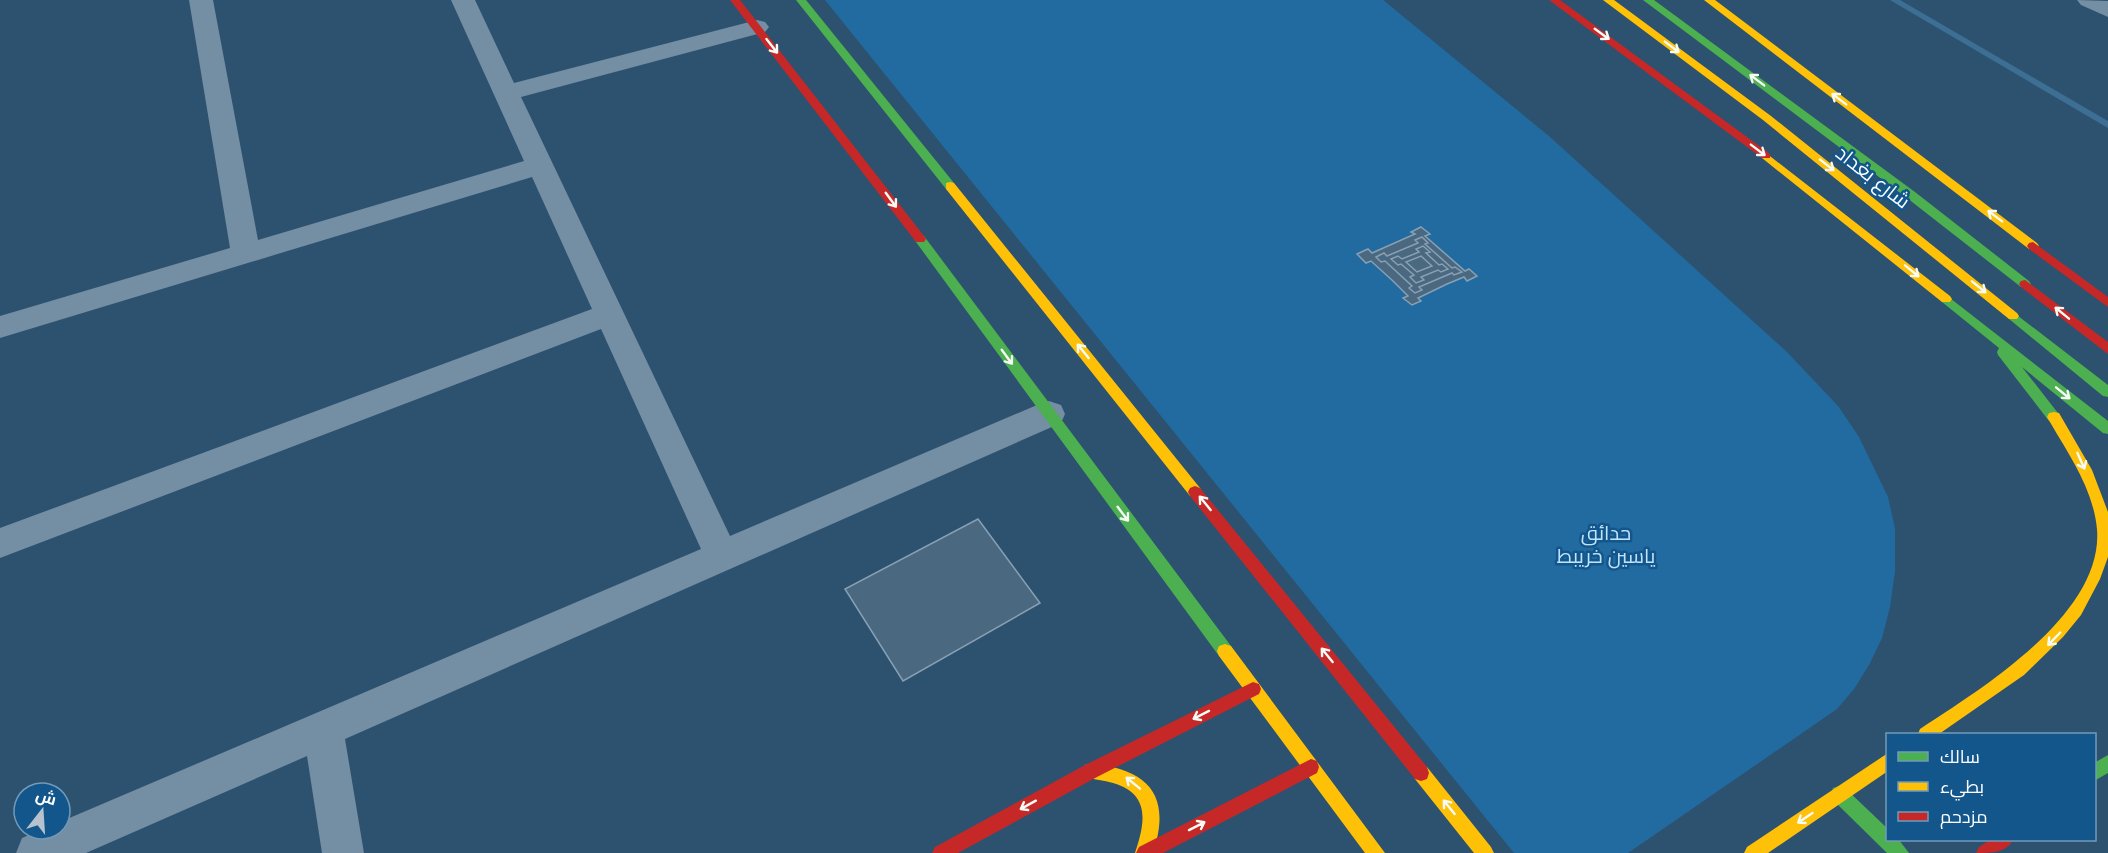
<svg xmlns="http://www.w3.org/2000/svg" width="2108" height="853" viewBox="0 0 2108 853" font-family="Lato,Cairo,sans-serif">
<rect width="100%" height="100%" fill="#2d5270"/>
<path fill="#226ba1" d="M825 0H1383L1550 137 1787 352 1838 406 1859 437 1888 497 1895 529V571L1890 607 1882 638 1869 665 1854 689 1837 709 1628 853H1514Z"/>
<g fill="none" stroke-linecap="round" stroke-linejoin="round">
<path fill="#3d6e94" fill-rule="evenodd" d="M1890 0H1900L2108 121V128Z"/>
</g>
<path fill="#4a6880" stroke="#88a0b3" stroke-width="1.5" d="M1421 227 1430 234 1425 236 1465 271 1469 269 1477 276 1467 281 1464 277 1447 284 1418 298 1421 301 1412 305 1403 298 1408 296 1393 281 1371 261 1366 263 1357 254 1368 249 1372 253 1415 234 1411 232Z
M1422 237 1428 243 1425 244 1452 268 1455 267 1462 272 1454 275 1452 273 1419 287 1422 290 1415 293 1409 288 1412 286 1385 261 1381 262 1376 257 1384 253 1387 256 1418 243 1415 240Z
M1423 246 1430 252 1426 253 1439 265 1442 264 1448 269 1441 272 1438 270 1421 277 1424 280 1416 283 1410 277 1414 275 1401 264 1398 265 1391 259 1398 256 1402 259 1419 252 1416 249Z
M1421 256 1432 266 1417 272 1406 262Z
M978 519 1040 603 903 681 845 589Z"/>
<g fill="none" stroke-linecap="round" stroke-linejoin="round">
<path fill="#748ea4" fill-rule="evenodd" d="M189 0H213L258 240 524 161 451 0H475L514 83 757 20 765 22 769 27 765 32 521 97 730 536 1037 405 1049 401 1061 405 1065 414 1061 423 345 739 364 853H322L307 756 86 853H16L22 838 43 829H60V822L701 549 601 329 0 558V528L592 309 532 177 0 338V316L230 248Z
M2077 0 2108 1V17L2081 5Z"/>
<path fill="#4caf50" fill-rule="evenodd" d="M796 0H806L954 183V189H946Z
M1643 0H1654L1915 192 2029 281 2031 284 2029 287H2021L1907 198Z
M920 235 924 236 1231 646 1233 651 1231 656 1225 658 1219 656 916 242 914 239Z
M1946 295 2108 421V434L2103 433 2022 367 2061 417 2059 421H2049L1998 355 1997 352 1999 348 1942 302 1940 299Z
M2013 312 2108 385V397L2103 396 2009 319 2007 316 2009 313Z
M2108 755V773L2094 781V763Z
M1839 786 1845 788 1888 829V840H1899L1909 853H1887L1833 800 1831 794 1833 788Z"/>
<path fill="#ffc107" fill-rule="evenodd" d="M1603 0H1614L1771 116 2017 313 2019 316 2017 319H2009L1763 120Z
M1704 0H1715L2037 243 2039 246 2037 249H2029Z
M1766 153 1950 296 1952 299 1950 302H1942L1762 158V154Z
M950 182 954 183 1200 488 1202 492 1200 496H1190L946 189V183Z
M2054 412 2059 413 2092 470 2108 512V557L2100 579 2081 615 2063 637 2024 675 1939 734H1918L1920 729C1981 689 2104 614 2097 529 2093 487 2067 452 2047 417L2049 413Z
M1225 644 1231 646 1385 853H1365L1219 656 1217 651 1219 646Z
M1888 753V771L1768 853H1744L1747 847Z
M1091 763C1149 770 1172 795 1153 853H1135C1145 823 1151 794 1113 783 1104 780 1094 780 1085 777L1083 771 1085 765Z
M1421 765 1427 767 1491 847 1494 853H1474L1415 779 1413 773 1415 767Z"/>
<path fill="#c62828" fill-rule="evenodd" d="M730 0H740L924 236 926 239 924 242H916Z
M1549 0H1560L1770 154V158H1762Z
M2033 242 2108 297V307L2029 249 2027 246 2029 243Z
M2025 280 2108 342V354L2021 287 2019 284 2021 281Z
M1195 486 1200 488 1427 767 1429 773 1427 779 1421 781 1415 779 1190 496 1188 492 1190 488Z
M1253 682 1259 684 1261 689 1259 694 1097 777 958 853H932L935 847 1085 765Z
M1311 759 1317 761 1319 767 1317 773 1163 853H1136L1139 847Z
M1990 840H2013C2006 853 1991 853 1976 853L1979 847Z"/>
</g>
<defs><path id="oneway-shaft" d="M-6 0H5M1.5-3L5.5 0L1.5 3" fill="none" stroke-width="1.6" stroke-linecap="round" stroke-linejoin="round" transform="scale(1.5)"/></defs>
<g stroke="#f6fbf6">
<use href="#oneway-shaft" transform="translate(1602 34) rotate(36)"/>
<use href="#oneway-shaft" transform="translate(772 46) rotate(52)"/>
<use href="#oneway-shaft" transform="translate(1672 47) rotate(37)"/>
<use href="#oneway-shaft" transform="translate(1757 80) rotate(-143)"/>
<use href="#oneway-shaft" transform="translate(1839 99) rotate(-143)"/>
<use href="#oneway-shaft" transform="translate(1758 150) rotate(37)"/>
<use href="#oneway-shaft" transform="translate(1827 165) rotate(38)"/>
<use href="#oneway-shaft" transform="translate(891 200) rotate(54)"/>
<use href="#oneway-shaft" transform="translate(1995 216) rotate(-143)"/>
<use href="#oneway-shaft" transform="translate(1912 271) rotate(39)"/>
<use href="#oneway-shaft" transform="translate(1979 287) rotate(39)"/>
<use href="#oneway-shaft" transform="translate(2062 313) rotate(-141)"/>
<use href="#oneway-shaft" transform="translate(1083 351) rotate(-129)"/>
<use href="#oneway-shaft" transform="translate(1007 357) rotate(54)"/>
<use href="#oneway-shaft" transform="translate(2063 393) rotate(39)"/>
<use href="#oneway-shaft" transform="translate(2081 461) rotate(66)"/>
<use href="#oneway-shaft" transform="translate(1205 503) rotate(-129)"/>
<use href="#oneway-shaft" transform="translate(1123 514) rotate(53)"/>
<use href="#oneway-shaft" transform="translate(2054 639) rotate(134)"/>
<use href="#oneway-shaft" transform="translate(1327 655) rotate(-129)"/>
<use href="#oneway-shaft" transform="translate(1201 715) rotate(153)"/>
<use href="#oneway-shaft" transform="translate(1133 783) rotate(-141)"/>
<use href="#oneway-shaft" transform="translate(1028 805) rotate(151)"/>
<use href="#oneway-shaft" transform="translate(1449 807) rotate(-129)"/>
<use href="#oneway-shaft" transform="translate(1805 818) rotate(146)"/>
<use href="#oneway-shaft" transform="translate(1197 826) rotate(-27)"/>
</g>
<g text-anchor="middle" stroke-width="5" stroke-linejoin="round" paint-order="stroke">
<g font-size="20" fill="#fff" stroke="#12568b">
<text transform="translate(1873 177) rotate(38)" y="7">شارع بغداد</text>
</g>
<g font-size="20" fill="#c0e3fc" stroke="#12568b">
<text x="1606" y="540">حدائق<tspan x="1606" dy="23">ياسين خريبط</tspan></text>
</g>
</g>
<rect x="1886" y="733" width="210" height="108" fill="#12568b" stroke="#719ab9" stroke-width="1.5"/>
<rect x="1898" y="752" width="30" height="9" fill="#4caf50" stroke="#719ab9" stroke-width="1.5"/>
<text x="1940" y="763" font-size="18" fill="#ffffff">سالك</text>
<rect x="1898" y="782" width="30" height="9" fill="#ffc107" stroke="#719ab9" stroke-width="1.5"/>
<text x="1940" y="793" font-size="18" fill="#ffffff">بطيء</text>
<rect x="1898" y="812" width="30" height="9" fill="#c62828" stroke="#719ab9" stroke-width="1.5"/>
<text x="1940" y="823" font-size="18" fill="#ffffff">مزدحم</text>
<g transform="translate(42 811) rotate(17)"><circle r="28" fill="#12568b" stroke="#719ab9" stroke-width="1.5"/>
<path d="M0-4.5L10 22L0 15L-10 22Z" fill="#b6c2cd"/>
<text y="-9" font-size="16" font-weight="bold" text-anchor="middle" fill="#ffffff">ش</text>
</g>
</svg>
